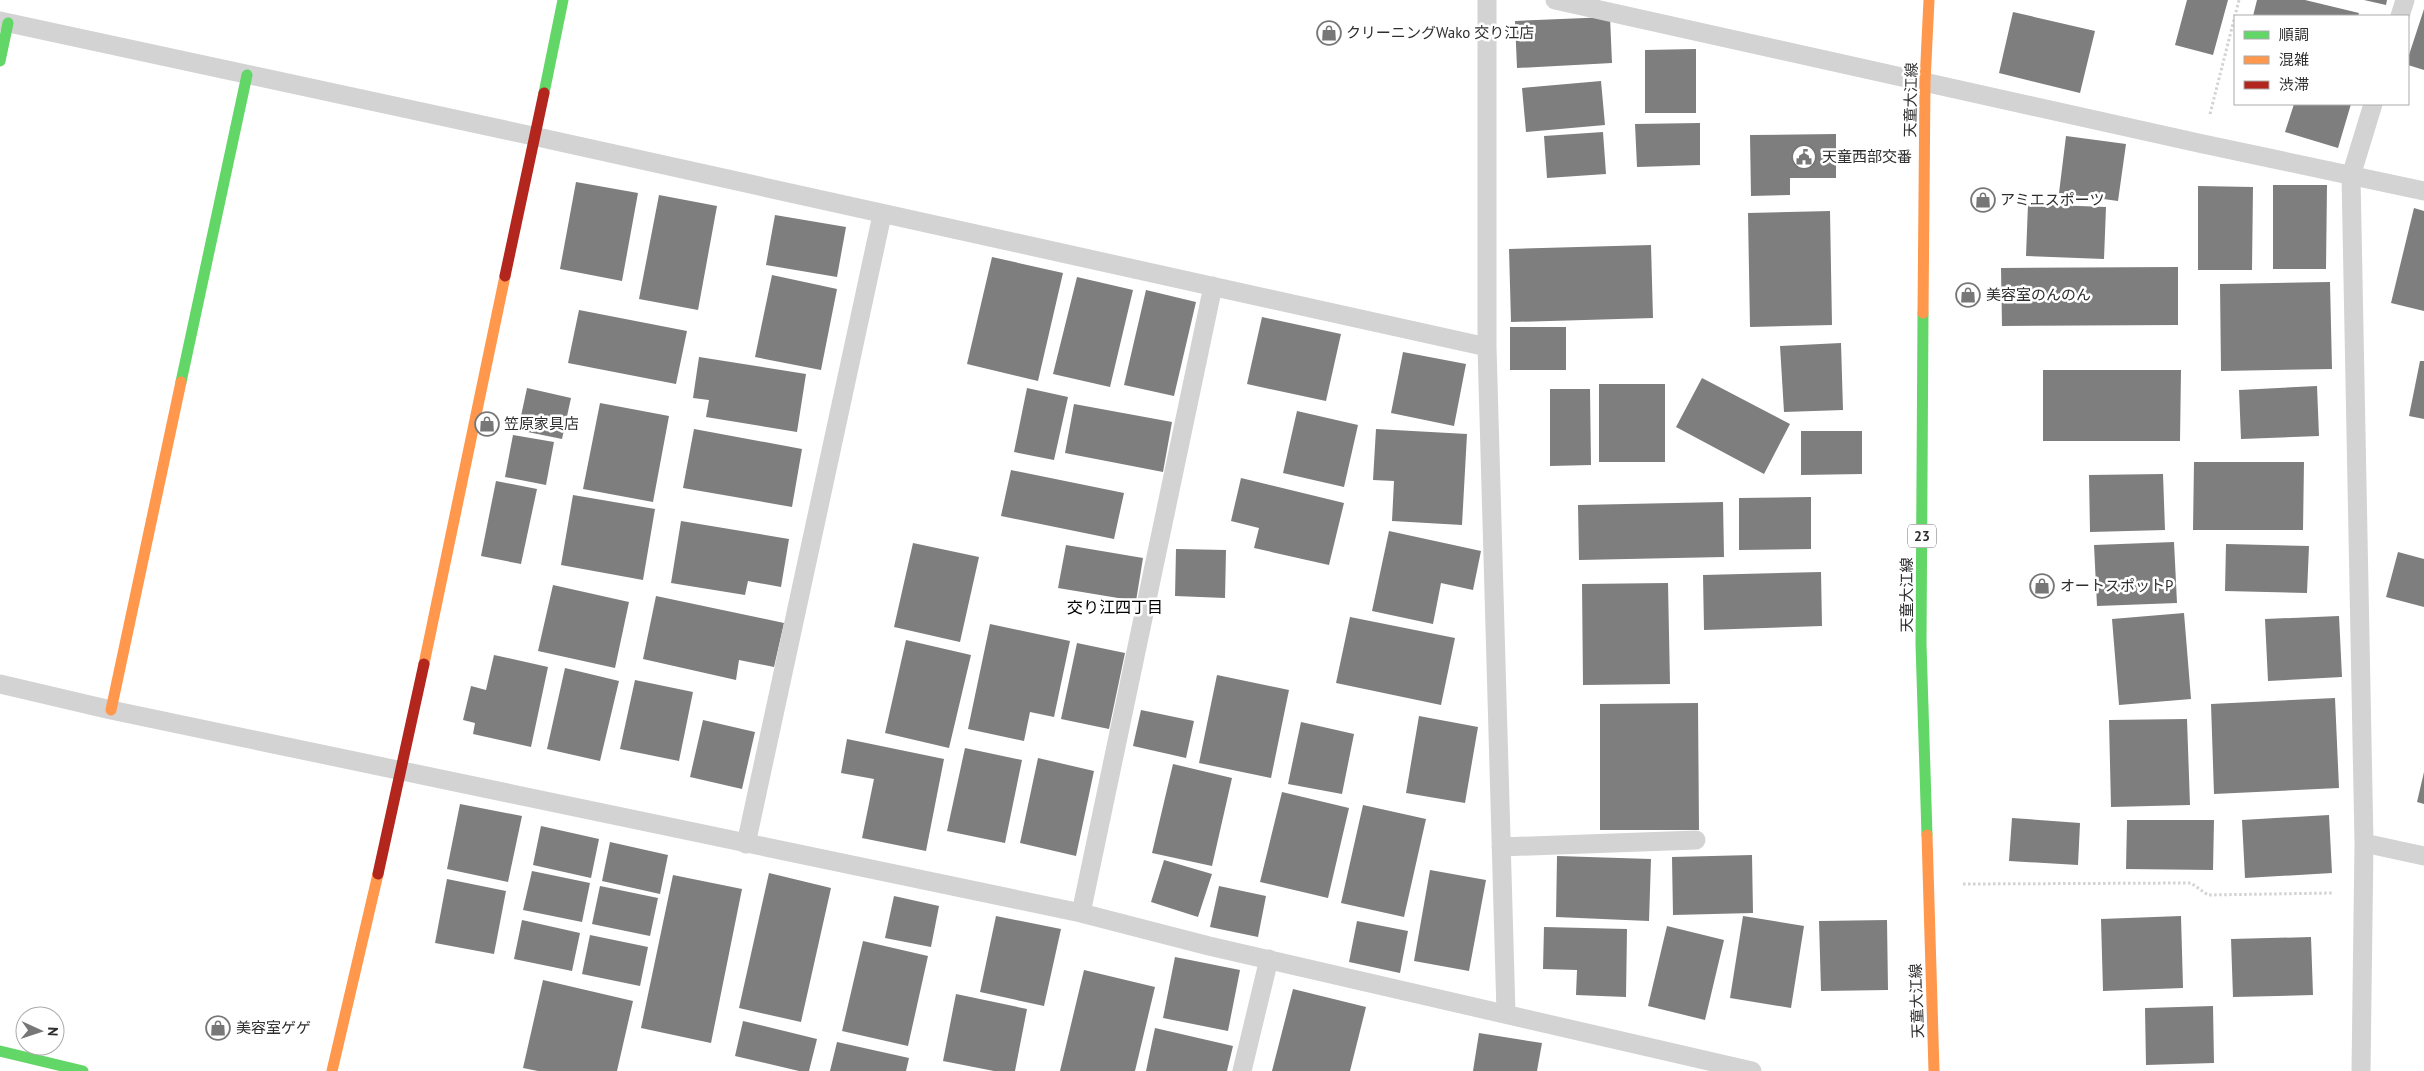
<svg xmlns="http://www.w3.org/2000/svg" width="2424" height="1071" viewBox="0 0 2424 1071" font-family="'PT Sans','Noto Sans JP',sans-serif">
<rect width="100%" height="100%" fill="#fff"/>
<path fill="#7e7e7e" d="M2187 0H2228L2213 55 2175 45Z
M2257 0H2305L2359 13 2358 16H2253Z
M2364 0H2387L2386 5Z
M2424 9V70L2408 65V58Z
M2013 12 2095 31 2080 93 1999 73Z
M1610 17 1612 63 1517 68 1515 21Z
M1696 49V113H1645V50Z
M1601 81 1605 125 1526 132 1522 88Z
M2294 104H2351L2338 148 2285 132Z
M1700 123V165L1637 167 1635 124Z
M1603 132 1606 174 1547 178 1544 136Z
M1836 134V178H1790V195L1751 196 1750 135Z
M2066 136 2126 144 2118 201 2059 193Z
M576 182 638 193 622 281 560 269Z
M2273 185H2327L2326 269H2273Z
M2198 186 2253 187 2252 270H2198Z
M659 195 717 206 698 310 639 299Z
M2028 204 2106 207 2104 259 2026 256Z
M2414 208 2424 211V311L2391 303Z
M1830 211 1832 325 1750 327 1748 213Z
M775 215 846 227 837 277 766 265Z
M1651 245 1653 318 1511 322 1509 249Z
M992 257 1063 273 1038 381 967 364Z
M2178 267V325L2002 326 2001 268Z
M772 275 837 289 821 370 755 357Z
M1077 277 1133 290 1110 387 1053 374Z
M2330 282 2332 369 2221 371 2220 284Z
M1146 290 1196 302 1174 396 1124 385Z
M579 310 687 331 676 384 568 363Z
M1262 317 1341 334 1326 401 1247 384Z
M1510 327H1566V370H1510Z
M1841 343 1843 410 1784 412 1780 346Z
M1403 352 1466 364 1454 426 1391 413Z
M699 357 806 374 797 432 706 417 709 400 693 398Z
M2420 361H2424V419L2409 416Z
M2043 370H2181L2180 441H2043Z
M1702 378 1790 424 1764 474 1676 427Z
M1599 384H1665V462H1599Z
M2317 386 2319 436 2241 439 2239 390Z
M527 388 571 398 562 439 518 430Z
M1027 388 1068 397 1054 460 1014 452Z
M1550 389H1590L1591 465 1550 466Z
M600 403 669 416 653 502 583 489Z
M1074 404 1172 422 1163 472 1065 453Z
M1297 411 1358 425 1344 487 1283 473Z
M694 429 802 449 792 507 683 488Z
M1376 429 1467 434 1462 525 1392 521 1394 481 1373 480Z
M1801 431H1862V474L1801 475Z
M513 435 554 442 546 485 505 477Z
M2194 462H2304L2303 530H2193Z
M1011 470 1124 493 1114 539 1001 516Z
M2163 474 2165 530 2090 532 2089 475Z
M1241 478 1344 503 1329 565 1254 548 1259 528 1231 521Z
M496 481 537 489 521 564 481 556Z
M573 495 655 509 643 580 561 565Z
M1811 497V549L1739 550V498Z
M1723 502 1724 557 1579 560 1578 505Z
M681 521 789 539 781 587 748 581 745 595 671 583Z
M1389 531 1481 551 1473 590 1441 583 1433 624 1372 611Z
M2174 542 2177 603 2097 606 2094 545Z
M913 543 979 557 960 642 894 627Z
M2226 544 2309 546 2307 593 2225 591Z
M1066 545 1143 558 1136 601 1058 588Z
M1176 549 1226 550 1225 598 1175 596Z
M2398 552 2424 559V607L2386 597Z
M1821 572 1822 626 1704 630 1703 575Z
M1668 583 1670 684 1583 685 1582 584Z
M553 585 629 602 615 668 538 651Z
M656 596 784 623 774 667 739 660 736 680 643 659Z
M2184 613 2191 699 2119 705 2112 619Z
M2339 616 2342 677 2268 681 2265 619Z
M1350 617 1455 638 1441 705 1336 683Z
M990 624 1070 641 1054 717 1030 712 1024 741 968 729Z
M906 640 971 655 949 748 885 733Z
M1077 643 1125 653 1109 729 1061 719Z
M494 655 548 667 531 747 473 734 475 723 463 720 471 686 486 690Z
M565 668 619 681 600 761 547 749Z
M1217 675 1289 690 1271 778 1199 763Z
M635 680 693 692 679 761 620 749Z
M2335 698 2339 788 2214 794 2211 704Z
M1698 703 1699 830H1600V704Z
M1141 710 1194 721 1186 758 1133 746Z
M1419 716 1478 727 1465 803 1406 793Z
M2187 719 2190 805 2111 807 2109 720Z
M703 720 755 732 742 789 690 777Z
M1301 722 1354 734 1342 794 1288 784Z
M847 739 944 759 926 851 862 838 874 779 841 773Z
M965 748 1022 760 1005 843 947 831Z
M1038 758 1094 771 1076 856 1020 843Z
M1173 764 1232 778 1212 866 1152 853Z
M2424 772V804L2417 802Z
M1282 792 1349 808 1328 898 1260 882Z
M460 804 522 816 508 882 447 869Z
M1363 805 1426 819 1404 917 1341 903Z
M2329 815 2332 873 2245 878 2242 820Z
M2012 818 2080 823 2078 865 2009 861Z
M2127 820H2214L2213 870 2126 869Z
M541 826 599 839 591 878 533 865Z
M610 842 668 855 660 894 602 881Z
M1752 855 1753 913 1673 915 1672 857Z
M1557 856 1651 859 1649 921 1556 917Z
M1164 860 1212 874 1198 917 1151 902Z
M1430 870 1486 880 1469 971 1414 961Z
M532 871 590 883 582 922 523 910Z
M769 873 831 888 801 1022 739 1008Z
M673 875 742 889 711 1043 641 1028Z
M447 879 506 891 494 954 435 943Z
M600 886 658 898 650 936 592 924Z
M1219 886 1266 896 1258 937 1210 927Z
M894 896 939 906 931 947 885 938Z
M996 916 1061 929 1044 1006 980 992Z
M1743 916 1804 926 1791 1008 1730 998Z
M2181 916 2183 988 2103 991 2101 919Z
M522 920 580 933 572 971 514 959Z
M1887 920 1888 990 1821 991 1819 921Z
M1357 921 1408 931 1400 973 1349 962Z
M1667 926 1724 940 1705 1020 1648 1006Z
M1544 927 1627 929 1626 997 1576 995 1577 970 1543 969Z
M590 935 648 947 640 986 582 974Z
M2311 937 2313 995 2233 997 2231 939Z
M863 941 928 956 908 1046 842 1031Z
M1175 957 1240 970 1228 1031 1163 1018Z
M1084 970 1155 987 1135 1071H1060Z
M543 980 633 1001 617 1071H538L523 1068Z
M1293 989 1366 1007 1350 1071H1272Z
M956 994 1027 1009 1015 1071H994L943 1061Z
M2213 1006 2214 1063 2146 1065 2145 1008Z
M743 1021 817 1039 809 1071H799L735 1056Z
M1155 1028 1233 1046 1227 1071H1146Z
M1479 1033 1542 1043 1537 1071H1473Z
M837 1042 909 1058 906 1071H830Z"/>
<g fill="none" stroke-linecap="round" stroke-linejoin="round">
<path stroke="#d3d3d3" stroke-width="3" stroke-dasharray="2.5 2.5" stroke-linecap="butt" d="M2210 114 2239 0
M1963 884 2191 883 2208 895 2333 893"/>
<path stroke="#d3d3d3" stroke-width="19" d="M1487 0V347L1506 1013
M1555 0 2203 144 2424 191
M2400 16 2405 0
M0 21 533 136 1487 347
M0 684 111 710 1081 913 1209 946 1752 1071
M2364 843 2424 856
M746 844 882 215
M1501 847 1696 840
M1081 913 1213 286
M1242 1071 1269 959
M2361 1071 2364 843 2351 176 2373 104"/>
<path stroke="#63d668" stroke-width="11" d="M0 61 8 23
M544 93 563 0
M1923 313 1921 644 1927 835
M181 382 247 75
M0 1051 83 1071"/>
<path stroke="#ff974d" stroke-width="11" d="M1923 313 1925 82 1929 0
M424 664 505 276
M111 710 181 382
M1927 835 1934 1071
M332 1071 378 874"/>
<path stroke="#b3261e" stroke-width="11" d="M505 276 544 93
M378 874 424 664"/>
</g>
<defs>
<g id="shop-ring" transform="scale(1.25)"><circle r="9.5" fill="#fff" stroke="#777" stroke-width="1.5"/><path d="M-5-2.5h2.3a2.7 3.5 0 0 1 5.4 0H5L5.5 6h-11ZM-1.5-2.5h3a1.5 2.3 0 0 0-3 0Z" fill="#777"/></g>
<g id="civic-ring" transform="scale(1.25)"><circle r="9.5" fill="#fff" stroke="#777" stroke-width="1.5"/><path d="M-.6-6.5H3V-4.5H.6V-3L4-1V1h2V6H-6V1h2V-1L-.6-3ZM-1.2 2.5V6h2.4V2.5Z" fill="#777"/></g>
</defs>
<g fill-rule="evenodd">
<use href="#shop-ring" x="1329" y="33"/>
<use href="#civic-ring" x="1804" y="157"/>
<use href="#shop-ring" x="1983" y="200"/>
<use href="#shop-ring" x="1968" y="295"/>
<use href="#shop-ring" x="487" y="424"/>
<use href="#shop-ring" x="2042" y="586"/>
<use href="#shop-ring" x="218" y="1028"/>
</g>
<g text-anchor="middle" stroke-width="5" stroke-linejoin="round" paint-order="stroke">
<rect fill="#fff" stroke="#6d6d6d" stroke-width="1" x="1908" y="524.5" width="28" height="23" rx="4"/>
<g font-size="14" font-weight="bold" fill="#2e2e2e">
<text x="1922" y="541">23</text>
</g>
<g font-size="15" fill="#2e2e2e" stroke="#fff" text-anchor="start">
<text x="1346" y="38">クリーニングWako 交り江店</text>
<text x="1822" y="162">天童西部交番</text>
<text x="2000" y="205">アミエスポーツ</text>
<text x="1986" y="300">美容室のんのん</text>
<text x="504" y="429">笠原家具店</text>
<text x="2060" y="591">オートスポットP</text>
<text x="236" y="1033">美容室ゲゲ</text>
</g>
<g font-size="15" fill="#2e2e2e" stroke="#fff">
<text transform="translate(1911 100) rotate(-89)" y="5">天童大江線</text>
<text transform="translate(1907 595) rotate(-90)" y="5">天童大江線</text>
<text transform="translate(1917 1001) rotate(-92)" y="5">天童大江線</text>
</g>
<g font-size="16" fill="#000" stroke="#fff">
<text x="1115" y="613">交り江四丁目</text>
</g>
</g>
<rect x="2234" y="15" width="175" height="90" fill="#ffffff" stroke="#ababab"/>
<rect x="2244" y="31" width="25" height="8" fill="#63d668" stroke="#ababab"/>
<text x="2279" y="40" font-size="15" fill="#2e2e2e">順調</text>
<rect x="2244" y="56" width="25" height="8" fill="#ff974d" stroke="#ababab"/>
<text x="2279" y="65" font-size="15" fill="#2e2e2e">混雑</text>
<rect x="2244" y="81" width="25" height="8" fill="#b3261e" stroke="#ababab"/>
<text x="2279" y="90" font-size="15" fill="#2e2e2e">渋滞</text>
<g transform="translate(40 1031) rotate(93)"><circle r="24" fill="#ffffff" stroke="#ababab"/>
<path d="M0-4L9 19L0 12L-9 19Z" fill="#777777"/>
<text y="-8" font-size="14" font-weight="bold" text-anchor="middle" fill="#2e2e2e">N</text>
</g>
</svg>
